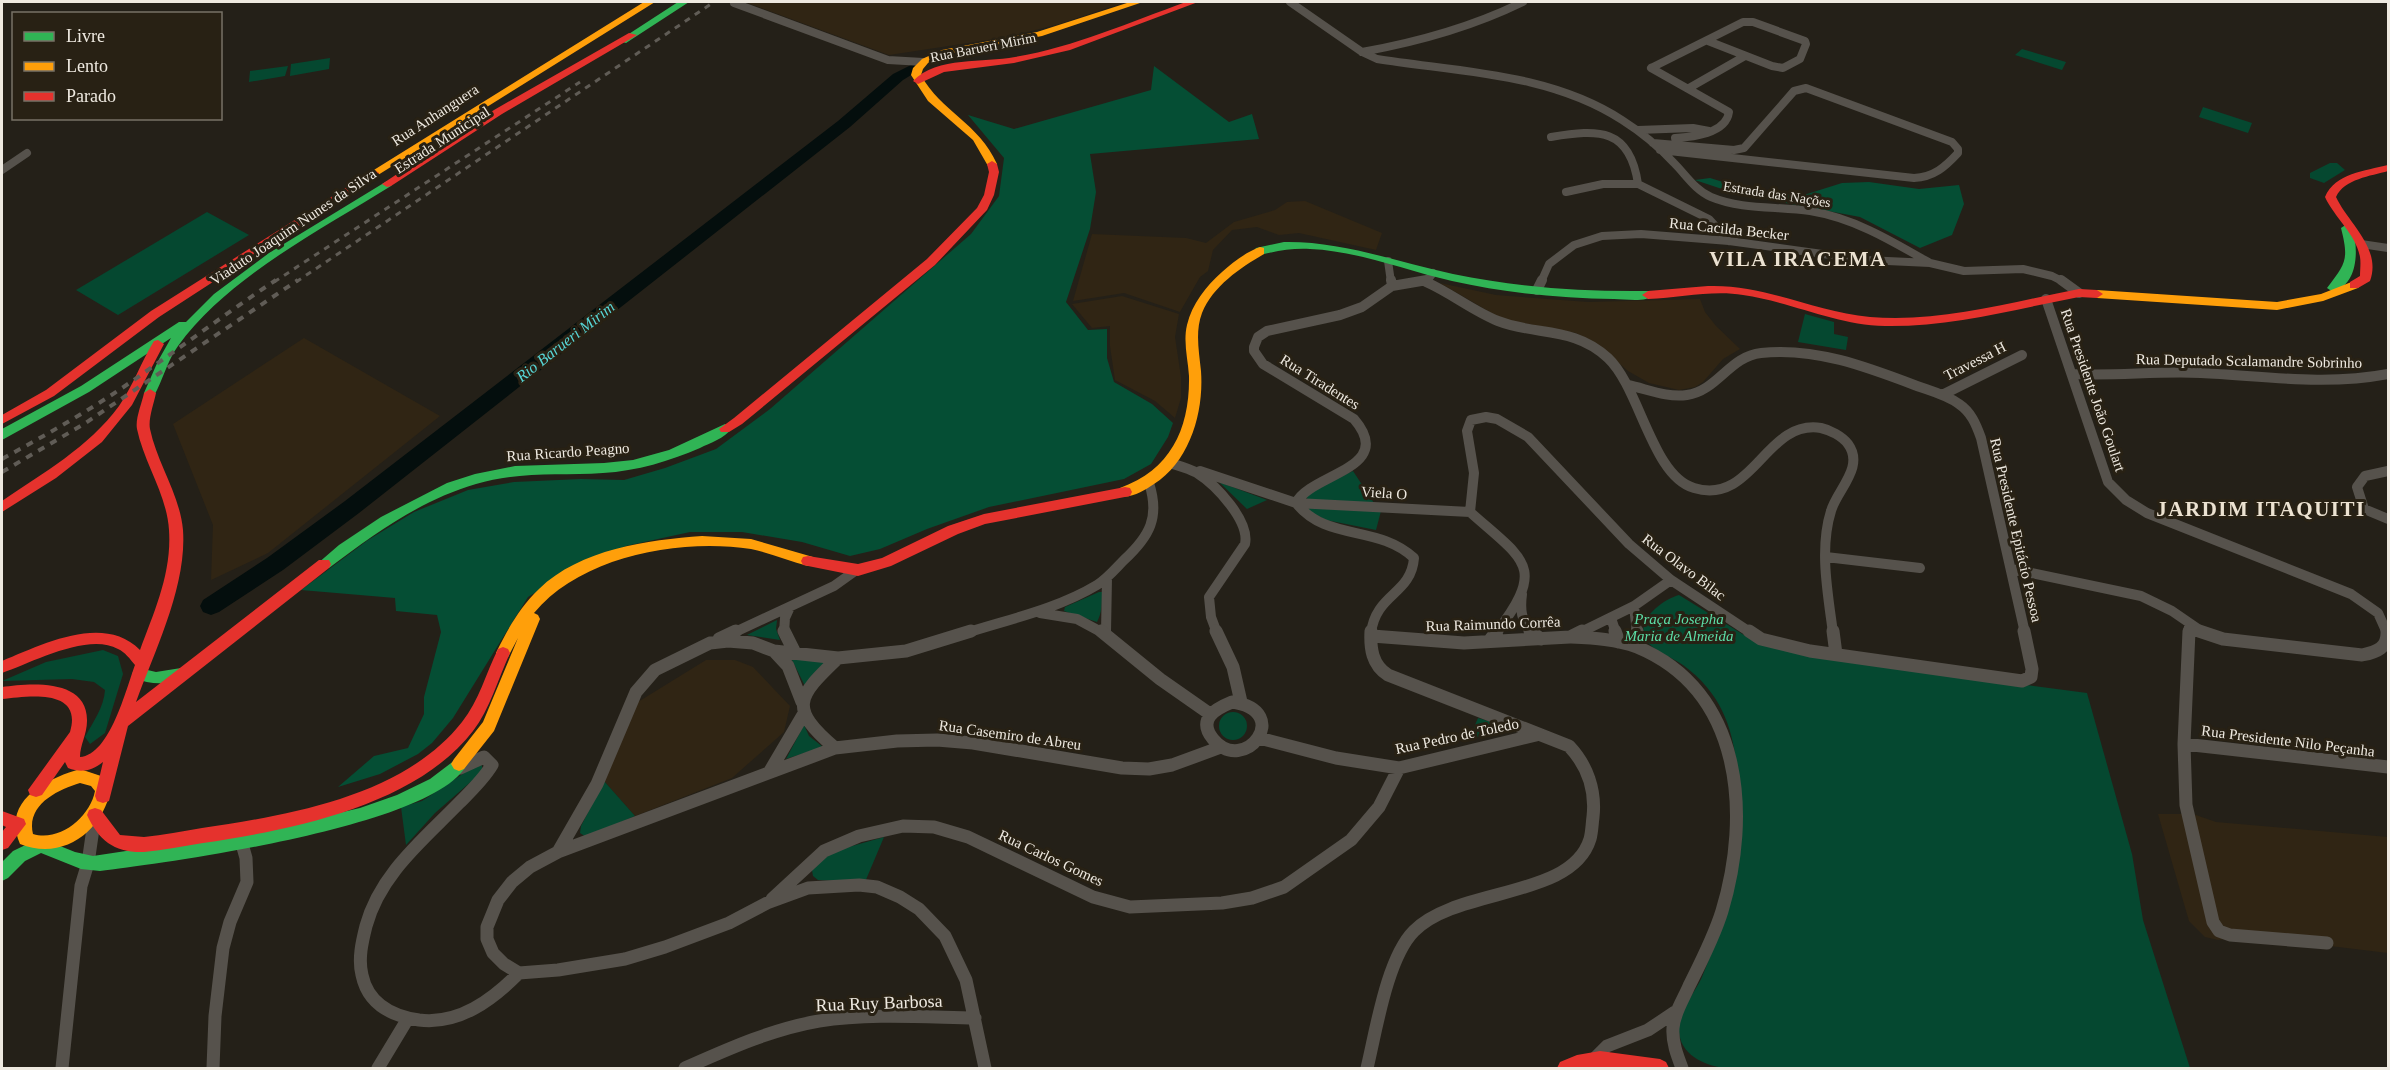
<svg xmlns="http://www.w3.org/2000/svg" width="2390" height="1070" viewBox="0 0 2390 1070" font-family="'Times New Roman',serif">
<rect width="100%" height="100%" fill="#242018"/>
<path fill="#302514" d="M745 2H1125L1059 24 1008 37 889 55Z
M1305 201 1382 233 1376 250 1299 233 1279 235 1257 227 1232 230 1213 250 1208 271 1200 277 1180 312 1124 293 1073 301 1092 234 1186 238 1206 243 1234 222 1275 210 1287 202Z
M1440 283 1496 295 1588 302 1700 299 1705 312 1716 326 1740 349 1723 359 1703 382 1695 387 1679 390 1649 383 1628 371 1596 343 1576 333 1502 319Z
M1122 296 1179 314 1175 337 1181 377V398L1175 418 1155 401 1115 380 1110 346V326L1092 328 1072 304Z
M304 338 440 416 268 553 211 580 213 525 173 424Z
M706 660H735L753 667 790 706 784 732 732 778 635 816 604 781 638 702Z
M2158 814H2193L2216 822 2388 837V953L2330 946 2225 939 2218 940 2205 937 2189 921Z"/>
<path fill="#054830" d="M2022 49 2066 62 2062 70 2015 55Z
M330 58 329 69 290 76 291 64Z
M288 66 285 76 249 82 250 71Z
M2203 107 2252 123 2248 133 2199 117Z
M2330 163H2337L2345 170 2324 183 2310 178V173Z
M207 212 249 235 118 315 76 290Z
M1805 314 1834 322V334L1848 337 1846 350 1798 342Z
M1353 471 1374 503 1312 501 1306 498V493Z
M1219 482 1267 500 1247 509Z
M1309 507 1381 511 1376 530 1326 520 1309 511Z
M1099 592H1102C1102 603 1102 613 1097 622L1064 611 1065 607Z
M1679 595 1752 640 1808 656 2087 693 2132 854 2143 920 2190 1068H1724C1703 1065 1680 1054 1679 1031 1677 1013 1695 993 1702 977 1718 940 1726 903 1733 864 1736 848 1741 831 1740 815 1737 754 1736 704 1683 665 1672 657 1648 649 1644 636 1639 617 1664 599 1679 595Z
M777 620 776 629 780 640 747 635Z
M103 650 118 656 123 674 105 733 90 744 85 737C93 722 104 707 105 690L94 682 72 679 2 681 46 662Z
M791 658 826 662 813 674 805 686Z
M1219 726a14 14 0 1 1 28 0a14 14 0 1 1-28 0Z
M1478 718 1498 724 1500 728 1498 732 1469 739Z
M804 725 809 736 823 747 786 759Z
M482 765V772L435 813 406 845 401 807 422 801 470 769Z
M604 781 635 816 586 837 580 833 581 826Z
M884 837 865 882 818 880 813 876 812 870 831 852Z"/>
<path fill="#054e34" d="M1154 66 1229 122 1252 114 1259 139 1090 154 1096 192 1090 229 1066 302 1088 330 1107 329V358L1114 382 1152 404 1173 423 1168 437 1151 464 1124 479 989 507 927 529 880 549 850 556 802 542 742 532H690L626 546 576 568 528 597 453 718 432 743 418 754 380 774 338 787 374 756 408 748 424 714V697L441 632 437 615 396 611 395 598 301 590 368 540 414 512 468 490 514 482 581 479 624 480 665 468 716 449 770 409 971 234 999 196 1004 158 968 115 1014 129 1151 90Z
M1710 178 1762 194H1807L1842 183 1869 182 1919 189 1959 185 1964 204 1952 235 1920 248 1860 217 1734 193 1695 180Z"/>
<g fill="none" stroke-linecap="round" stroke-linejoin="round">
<path fill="#040e0d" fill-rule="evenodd" d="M913 64 921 69 903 80 850 127 359 513 283 570 219 612 211 615 203 612 200 606 203 600 267 558 345 501 838 121 893 74Z"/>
<path stroke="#56524c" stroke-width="8" d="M1290 2 1362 52 1377 59C1459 72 1550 73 1622 120 1641 132 1659 147 1674 163 1686 175 1695 190 1711 197 1742 210 1777 206 1810 211 1854 218 1892 241 1930 263
M734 3 888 60 923 62
M1362 52C1418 42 1472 27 1523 2
M1651 68 1743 22H1753L1805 41 1806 44 1800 59 1783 68 1772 66 1708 41
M1651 68 1729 112C1726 134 1692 137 1675 138
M1689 88 1745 56
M1638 130 1693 128 1709 131
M1551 137C1599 129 1630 128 1638 184L1709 219 1729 241
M1653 143 1734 150 1744 148 1794 91 1806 88 1952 142 1958 149V153C1945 167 1934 177 1914 178L1660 150
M2 170 27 153
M1566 192 1603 184H1638
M2361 244 2388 248
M1388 261 1391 282
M1426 282 1433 273
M1541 282 1549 264 1574 245 1602 236 1641 234 1729 241 1866 260 1930 263 1964 271 2023 269 2052 276 2064 282"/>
<path stroke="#56524c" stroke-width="10" d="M1391 280 1392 285
M2061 280 2079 293
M1426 282C1451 293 1473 311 1498 321 1536 336 1574 326 1608 358 1640 388 1652 476 1694 488 1754 506 1765 419 1821 428 1830 430 1842 436 1848 444 1865 467 1837 490 1831 511 1819 549 1828 594 1833 633
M1537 290 1542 280
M2046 299 2108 482 2126 500 2147 513 2351 594 2378 613 2387 633
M2073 374C2116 376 2158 371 2201 373 2264 376 2325 386 2388 374
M1628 385C1647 389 1667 398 1687 395 1717 391 1730 356 1761 353 1815 347 1867 367 1917 386 1931 391 1947 395 1959 404 1971 412 1976 424 1981 438L2025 633
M1942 395 2022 355
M1170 463C1179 466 1188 468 1197 473 1216 485 1250 521 1245 544L1209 597 1211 617 1217 633
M1200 471 1296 503 1470 512
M2388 471 2365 476 2357 487 2364 509 2388 519
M1826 557 1920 568
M2012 569 2141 596 2172 611 2204 633
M1522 594C1520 609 1521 621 1532 633
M1634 606 1637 633
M1040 613 1077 619 1103 633
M1611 618 1616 633
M1106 632 1107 578
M733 633 834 586 855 571
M784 633 785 618 790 607
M966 633C1010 619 1057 609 1097 585 1107 579 1116 568 1124 560 1150 536 1160 517 1149 483
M1371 633C1376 593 1411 595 1414 558 1377 524 1327 542 1296 503 1311 473 1397 469 1354 419L1263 364 1254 351V347L1258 337 1267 331 1340 315 1362 307 1392 286 1427 280
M1496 633C1547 566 1525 561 1470 512L1474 473 1467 431 1471 420 1486 417 1497 419 1528 437 1629 544 1671 580 1751 633
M1579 633 1634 606 1671 580
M2189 633V624"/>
<path stroke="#56524c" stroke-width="13" d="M784 631 794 651
M971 631 906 651 838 658 774 651 753 643 728 641 710 643 655 670 636 692 597 784 558 852 530 867 512 882 498 900 487 927V939L493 953 504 964 519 973 558 970 625 959 665 947 729 923 767 903 808 888 859 885 877 887 900 897 919 909 945 936 966 980 985 1068
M1101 631 1160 679 1210 714
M1216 631 1233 667 1241 702
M1530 631 1541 639
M1615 631 1619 642
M1637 631 1639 648
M1749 631 1761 639 1810 651 2022 681 2031 677 2032 669 2024 631
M1833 631 1836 654
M2189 631 2184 744 2186 805 2213 922 2219 931 2230 935 2327 943
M2199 631 2223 639 2362 655C2377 652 2388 648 2387 631
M1372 636 1464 643 1570 637 1582 631
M1570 637C1592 638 1617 639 1637 647 1743 691 1751 815 1722 911 1714 937 1701 962 1689 986 1683 1000 1674 1013 1673 1028 1672 1042 1677 1055 1682 1068
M719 639 736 631
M1489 641 1497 631
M774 651 788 666 802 702
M1232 702C1295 711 1244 777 1213 739 1197 719 1215 709 1232 702Z
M1259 738 1336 758 1399 768 1536 735
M2184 744 2388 767
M835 748C788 708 797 697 838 658
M460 768 484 757 492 765C483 780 471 791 459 803 423 840 380 874 366 926 362 942 358 959 362 975 368 1004 392 1016 419 1020 459 1025 492 1000 519 973
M770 771 803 715
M558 852 835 748 897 741 937 740 973 743 1122 768 1149 769 1172 765 1221 747
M772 899 824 851 859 836 903 826 934 827 968 837 1093 897 1130 907 1222 903 1252 898 1284 887 1351 840 1379 807 1399 768
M1594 1059 1607 1046 1648 1030 1675 1012
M62 1068 81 886 88 863 95 815
M213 1068 215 1016 223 948 230 922 247 882 246 858 242 844
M378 1068 407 1020
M685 1068C728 1049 772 1029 819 1021 870 1013 923 1017 975 1018
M1367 1068C1376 1031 1387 958 1414 931 1457 887 1572 899 1590 839 1592 832 1592 824 1593 817 1596 790 1587 765 1569 746L1388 675C1372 665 1370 648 1371 631"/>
<path fill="#30b455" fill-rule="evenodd" d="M678 2H689L626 43 618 41Z
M387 181 392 184 391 186C319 231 228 277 178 346 167 361 163 380 154 396L150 397 144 393 158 361 171 338 89 392 2 440V429L81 386 179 322H186L214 294 269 253Z
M2347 224 2353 228C2358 250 2359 283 2333 292L2327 288C2346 263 2349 260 2341 228Z
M1284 242C1343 241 1396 262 1453 274 1517 287 1583 292 1648 291L1654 295C1646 303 1625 299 1614 299 1560 298 1505 293 1452 281 1404 270 1358 251 1310 249 1292 248 1277 251 1260 255L1254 251 1256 248Z
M725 424 731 429C725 438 710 443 700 448 670 461 637 471 603 473 560 476 518 471 476 484 421 500 374 534 329 568H319L317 564 339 545 381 517 447 483 475 474 515 466 604 463 633 460 669 450Z
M139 668 156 672 181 668 186 670 188 674 186 678C168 685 151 685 134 678L132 674 134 670Z
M459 757 464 759 467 764C438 826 168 863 100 871L81 869 41 853 25 861 8 878 2 881V862L13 851 40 838 75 852 93 856 265 830 360 808 397 795 430 779Z"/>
<path fill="#ff9f0a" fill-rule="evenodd" d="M644 2H655L378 175 374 176 369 173Z
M1130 2H1143L1042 36 948 54 928 63 923 69 921 75C941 112 979 123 997 164L996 166H988L973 140 928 101 911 75 913 68 922 59 942 50 1037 32Z
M1260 247 1264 248V254C1240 268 1213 286 1202 313 1195 332 1199 351 1201 371 1204 412 1190 461 1154 484 1145 490 1131 499 1120 496L1118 492 1120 488C1171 470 1190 428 1189 376 1188 359 1183 342 1187 325 1192 304 1206 286 1222 272 1232 263 1246 252 1260 247Z
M2354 281 2360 285 2358 288 2323 301 2277 310 2097 298 2091 294 2097 290 2277 302 2321 294Z
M702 536 751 539 813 557 815 561 813 565 808 566C789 561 770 553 751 549 680 538 581 556 534 613L538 615 540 619 494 731 464 769 459 771 454 769 451 764 454 759 483 722 518 638 508 657 503 659 498 657 496 653C507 630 520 607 539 589 580 549 648 540 702 536Z
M80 769 101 776 111 789C102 832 63 861 20 844 1 801 46 779 80 769ZM80 783 91 786 95 791C90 817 60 842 33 834 26 805 57 790 80 783Z"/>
<path fill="#e5322d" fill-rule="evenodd" d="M1186 2H1198L1070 50 1014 63 944 72 918 84 913 81C937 56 984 63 1015 57 1074 47 1130 22 1186 2Z
M629 33 637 35 502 114 391 186 387 187 382 184 494 110Z
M992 161 997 164 999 172 994 195 987 210 935 265 742 424 729 432H721L719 429 734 418 927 259 977 208 984 195 989 172 987 164Z
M2388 165V171C2371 176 2344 179 2336 197 2348 223 2382 248 2370 281L2358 288H2350V282L2360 276C2360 270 2361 263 2360 257 2356 234 2334 217 2325 197 2335 173 2365 171 2388 165Z
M374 170 379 173 378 175 159 317 54 396 2 424V415L46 390 151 311Z
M1708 286C1765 284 1814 312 1870 317 1940 323 2011 302 2079 289L2097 290 2103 294 2097 298 2079 297C2016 309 1951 327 1885 326 1836 325 1792 302 1743 295 1712 290 1680 298 1648 299L1642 295 1648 291Z
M158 340 164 344 132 405 102 442 56 478 2 512V501C43 473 89 447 119 406 133 386 141 362 154 341Z
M150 389 156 393C154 403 148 419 150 429 157 463 180 495 183 530 187 586 155 650 136 702L319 560H329L331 564 329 568 128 726 109 801 103 803 97 801 95 796 103 762C92 771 81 773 68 768L65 762 42 795 36 797 30 795 28 790 70 732C83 688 29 696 2 699V687C30 683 88 678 87 721 87 734 80 745 80 757 110 755 126 689 135 665 130 659 125 652 118 649 88 632 31 663 2 673V661C42 645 103 613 140 650 154 612 172 573 169 530 167 495 144 463 137 429 135 419 142 403 144 393Z
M1125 487 1130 488 1132 492 1130 496 985 524 958 534 891 566 858 576 803 565 801 561 803 557 808 556 858 564 882 558 948 526 984 514Z
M503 647 508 649 510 653C498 679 490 709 473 731 415 806 291 830 203 843 183 846 164 850 144 852 115 853 99 841 87 815L89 810 95 808 101 810 120 835 144 837C163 835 183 831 202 828 290 815 404 796 462 722 479 701 486 673 498 649Z
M2 811 24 819 26 824 8 848 2 850V832L6 827 2 825Z
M1600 1051 1660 1059 1666 1062 1669 1068H1557L1560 1062 1577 1055Z"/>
<path stroke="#605c56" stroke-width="3" stroke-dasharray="6 6" stroke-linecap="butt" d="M274 282 580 82
M296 282 714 2"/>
<path stroke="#605c56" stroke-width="4" stroke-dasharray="7 7" stroke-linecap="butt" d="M2 459C44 436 85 413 125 386 176 351 225 314 276 280
M2 472 84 424 298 280"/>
</g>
<g text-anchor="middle" stroke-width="6" stroke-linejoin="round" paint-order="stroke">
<g font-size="14" fill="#eee9e0" stroke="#282114">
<text transform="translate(983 47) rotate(-11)" y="5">Rua Barueri Mirim</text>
<text transform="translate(1777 194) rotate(9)" y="5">Estrada das Nações</text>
</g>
<g font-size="15" fill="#eee9e0" stroke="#282114">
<text transform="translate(435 115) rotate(-33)" y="5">Rua Anhanguera</text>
<text transform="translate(442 140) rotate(-33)" y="5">Estrada Municipal</text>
<text transform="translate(293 227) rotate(-34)" y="5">Viaduto Joaquim Nunes da Silva</text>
<text transform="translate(1729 229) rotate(6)" y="5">Rua Cacilda Becker</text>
<text transform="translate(1975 361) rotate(-27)" y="5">Travessa H</text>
<text transform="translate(2249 361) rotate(1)" y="5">Rua Deputado Scalamandre Sobrinho</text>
<text transform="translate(1320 382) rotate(32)" y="5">Rua Tiradentes</text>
<text transform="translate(2093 390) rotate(71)" y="5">Rua Presidente João Goulart</text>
<text transform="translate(568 452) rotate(-4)" y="5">Rua Ricardo Peagno</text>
<text transform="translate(1384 493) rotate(4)" y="5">Viela O</text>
<text transform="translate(2016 530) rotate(77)" y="5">Rua Presidente Epitácio Pessoa</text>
<text transform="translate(1684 567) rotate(37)" y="5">Rua Olavo Bilac</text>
<text transform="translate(1493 624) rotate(-2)" y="5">Rua Raimundo Corrêa</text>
<text transform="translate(1010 735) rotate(8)" y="5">Rua Casemiro de Abreu</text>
<text transform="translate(1457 736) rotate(-12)" y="5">Rua Pedro de Toledo</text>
<text transform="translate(2288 741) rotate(7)" y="5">Rua Presidente Nilo Peçanha</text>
<text transform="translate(1051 858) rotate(25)" y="5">Rua Carlos Gomes</text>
</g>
<g font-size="15" font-style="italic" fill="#5cdda6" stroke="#282114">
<text x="1679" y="624">Praça Josepha<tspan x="1679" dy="17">Maria de Almeida</tspan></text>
</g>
<g font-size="16" font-style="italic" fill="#57d5d5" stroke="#282114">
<text transform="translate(565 341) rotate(-38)" y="6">Rio Barueri Mirim</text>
</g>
<g font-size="18" fill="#eee9e0" stroke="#282114">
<text transform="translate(879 1003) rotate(-2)" y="6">Rua Ruy Barbosa</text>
</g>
<g font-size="21" font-weight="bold" letter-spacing="1.5" fill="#ece2d1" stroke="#282114">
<text x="1798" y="266">VILA IRACEMA</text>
<text x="2261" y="516">JARDIM ITAQUITI</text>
</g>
</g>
<rect width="2390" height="1070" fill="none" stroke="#eee9e0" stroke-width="6"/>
<rect x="12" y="12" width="210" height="108" fill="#282114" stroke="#777166" stroke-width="1.5"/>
<rect x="24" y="32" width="30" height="9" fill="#30b455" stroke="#777166" stroke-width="1.5"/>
<text x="66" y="42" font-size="18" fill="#eee9e0">Livre</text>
<rect x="24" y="62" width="30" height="9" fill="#ff9f0a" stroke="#777166" stroke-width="1.5"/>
<text x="66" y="72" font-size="18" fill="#eee9e0">Lento</text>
<rect x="24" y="92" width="30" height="9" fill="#e5322d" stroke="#777166" stroke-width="1.5"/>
<text x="66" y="102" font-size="18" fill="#eee9e0">Parado</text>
</svg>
